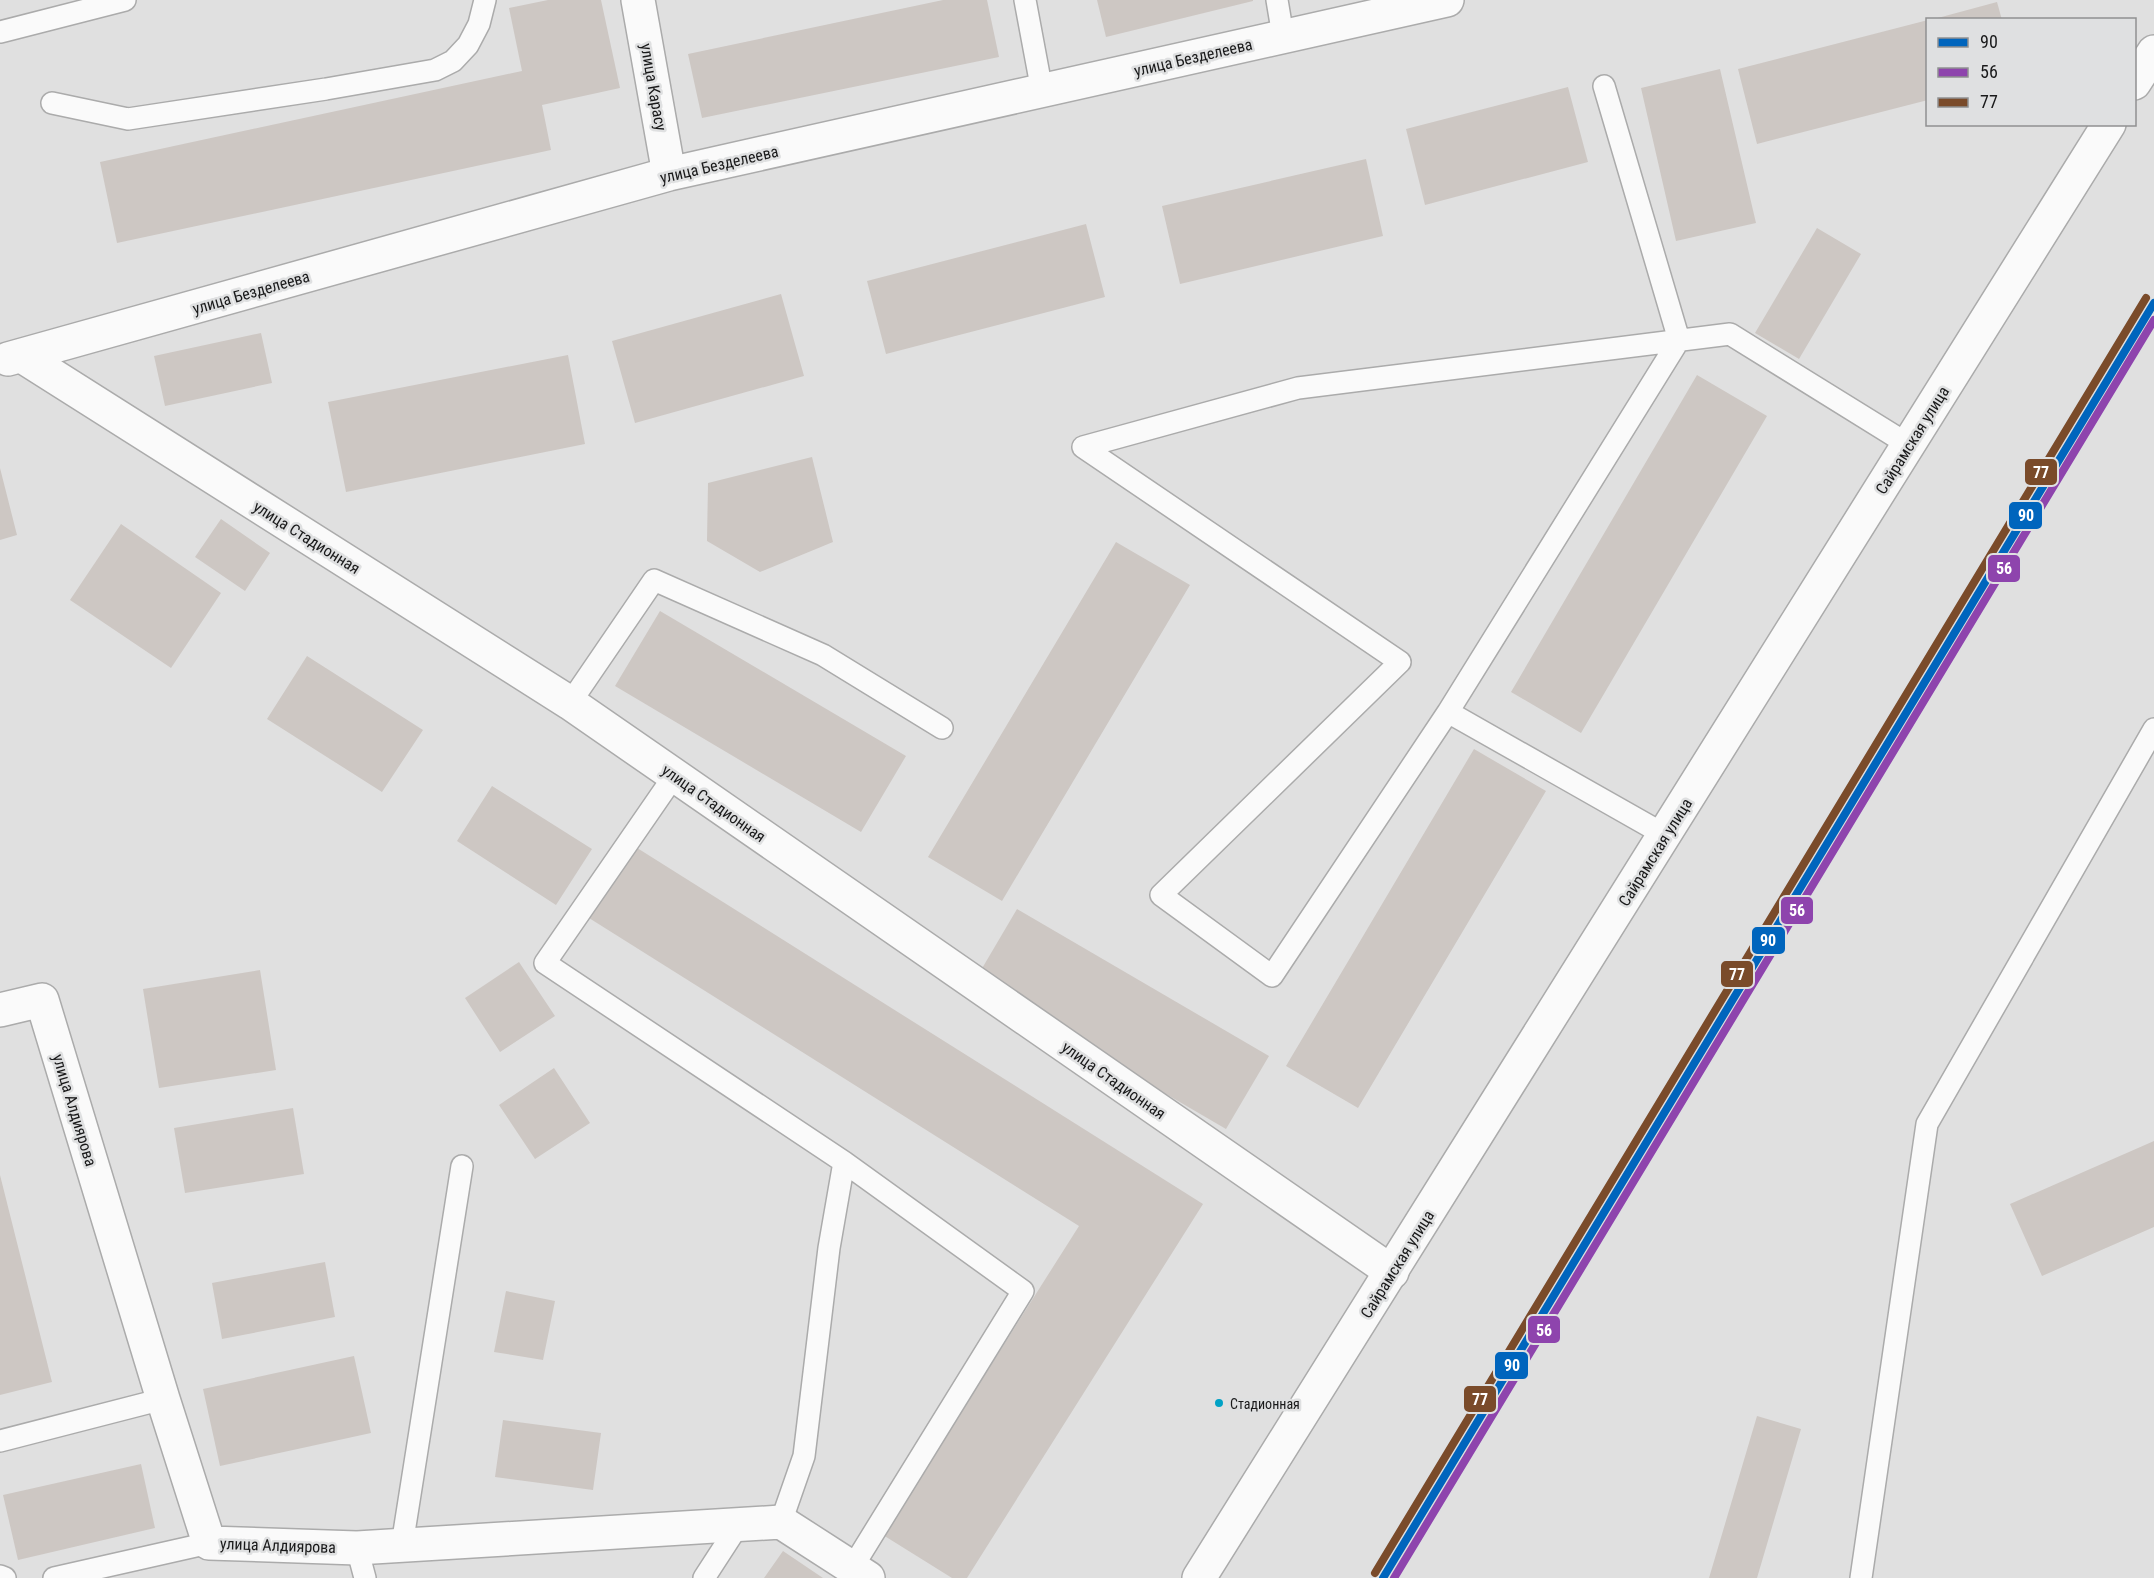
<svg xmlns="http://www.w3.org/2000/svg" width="2154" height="1578" viewBox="0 0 2154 1578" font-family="'Roboto Condensed',sans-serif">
<rect width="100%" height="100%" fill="#e0e0e0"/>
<path fill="#cdc7c3" d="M548 0H601L620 88 542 105 551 150 117 243 100 162 522 71 509 8Z
M943 0H987L999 57 702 118 688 54Z
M1097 0H1253V1L1106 37Z
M1997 2 2002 20H1934V19Z
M1928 20V100L1757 144 1738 69Z
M1720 69 1756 223 1676 241 1641 88Z
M1568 87 1588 162 1425 205 1406 129Z
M1366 159 1383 236 1180 284 1162 206Z
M1086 224 1105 297 886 354 867 281Z
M1817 228 1861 254 1799 359 1755 333Z
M781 294 804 376 635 423 612 341Z
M261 333 272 383 165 406 154 356Z
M568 355 585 444 346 492 328 402Z
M1697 375 1767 416 1581 733 1511 692Z
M812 457 833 542 760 572 707 541 708 483Z
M0 468 17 535 0 540Z
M221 519 270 553 245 591 195 557Z
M121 524 221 593 171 668 70 600Z
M1116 542 1190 585 1002 901 928 857Z
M660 611 906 756 861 832 615 686Z
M307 656 423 730 382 792 267 719Z
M1474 749 1546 791 1358 1108 1286 1066Z
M492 786 592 849 556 905 457 841Z
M634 846 1203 1204 967 1578H952L883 1535 1079 1226 589 918Z
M1017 909 1269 1056 1226 1129 974 982Z
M519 962 555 1016 500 1052 465 998Z
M260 970 276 1070 159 1088 143 989Z
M554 1068 590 1123 535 1159 499 1105Z
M293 1108 304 1174 185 1193 174 1128Z
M2154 1141V1227L2042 1276 2010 1204Z
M0 1175 52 1382 0 1395Z
M325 1262 335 1317 222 1339 212 1283Z
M506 1291 555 1301 543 1360 494 1352Z
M354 1356 371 1433 220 1466 203 1389Z
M1757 1416 1801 1429 1757 1578H1709Z
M503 1420 601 1433 593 1490 495 1477Z
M141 1464 155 1528 18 1560 3 1495Z
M783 1551 823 1578H764Z"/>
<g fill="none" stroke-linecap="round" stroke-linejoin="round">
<g stroke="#ababab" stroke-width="24">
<path id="lane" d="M1025 0 1042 91
M1277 0 1283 36
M0 32 125 0
M52 103 128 119 326 89 435 70 453 61 468 45 479 24 485 0
M570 703 654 580 823 655 942 728
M1448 712 1679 340 1604 86
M674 776 545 963 844 1162 1023 1291 852 1568
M1665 835 1448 712 1272 976 1161 895 1400 662 1083 447 1298 388 1730 334 1909 445
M0 1441 163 1399
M781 1522 804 1456 829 1248 844 1162
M402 1545 462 1166
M357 1548 365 1578
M0 1576 5 1578
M54 1578 209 1543
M704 1578 739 1524
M1861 1578 1927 1124 2154 729"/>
</g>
<g stroke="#ababab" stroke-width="36">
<path id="street" d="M638 0 669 174
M22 356 570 703 1392 1272
M8 359 669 174 1447 0
M0 1010 42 1000 163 1399 209 1543 357 1548 781 1522 868 1578"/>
</g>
<g stroke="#ababab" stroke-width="36">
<path id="secondary" d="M2134 83 2154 52
M1199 1578 2109 124"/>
</g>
<use href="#lane" stroke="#fafafa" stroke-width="21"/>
<use href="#street" stroke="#fafafa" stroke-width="33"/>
<use href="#secondary" stroke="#fafafa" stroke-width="33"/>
<g stroke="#dfe0e1" stroke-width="12">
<path id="rail-1" d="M1383 1578 2154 303"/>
</g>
<g stroke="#dfe0e1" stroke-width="12">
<path id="rail-2" d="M1394 1578 2154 320"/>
</g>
<g stroke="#dfe0e1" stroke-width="12">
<path id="rail-3" d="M1375 1573 2146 298"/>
</g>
<use href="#rail-1" stroke="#0065bd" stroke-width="8"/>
<use href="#rail-2" stroke="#8e44ad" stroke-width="8"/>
<use href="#rail-3" stroke="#7a4b2a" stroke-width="8"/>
</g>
<circle fill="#01a2c5" stroke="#dfe0e1" stroke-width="2" cx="1219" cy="1403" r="5"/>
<g text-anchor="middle" stroke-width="5" stroke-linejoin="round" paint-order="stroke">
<g font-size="14" fill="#19191a" stroke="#dfe0e1" text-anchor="start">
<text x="1230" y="1409">Стадионная</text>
</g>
<g font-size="16" fill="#19191a" stroke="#dfe0e1">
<text transform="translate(1193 57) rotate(-13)" y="6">улица Безделеева</text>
<text transform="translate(654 87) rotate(80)" y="6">улица Карасу</text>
<text transform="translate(719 164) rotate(-13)" y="6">улица Безделеева</text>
<text transform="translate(251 292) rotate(-16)" y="6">улица Безделеева</text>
<text transform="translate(1912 440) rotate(-58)" y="6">Сайрамская улица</text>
<text transform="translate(307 537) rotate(32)" y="6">улица Стадионная</text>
<text transform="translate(714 803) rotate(35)" y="6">улица Стадионная</text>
<text transform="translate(1655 852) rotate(-58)" y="6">Сайрамская улица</text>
<text transform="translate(1114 1080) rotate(35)" y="6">улица Стадионная</text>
<text transform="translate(75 1110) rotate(73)" y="6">улица Алдиярова</text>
<text transform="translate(1397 1264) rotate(-58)" y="6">Сайрамская улица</text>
<text transform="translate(278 1545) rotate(2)" y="6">улица Алдиярова</text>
</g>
</g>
<g stroke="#dfe0e1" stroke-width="2">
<rect x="2024" y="458" width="34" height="28" rx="6" fill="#7a4b2a"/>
<rect x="2008" y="501" width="35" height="29" rx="6" fill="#0065bd"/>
<rect x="1987" y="554" width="34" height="29" rx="6" fill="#8e44ad"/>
<rect x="1780" y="896" width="34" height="29" rx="6" fill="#8e44ad"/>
<rect x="1751" y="926" width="35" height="29" rx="6" fill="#0065bd"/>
<rect x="1720" y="960" width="34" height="28" rx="6" fill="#7a4b2a"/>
<rect x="1527" y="1315" width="34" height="29" rx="6" fill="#8e44ad"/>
<rect x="1494" y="1351" width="35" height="29" rx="6" fill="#0065bd"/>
<rect x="1463" y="1385" width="34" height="28" rx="6" fill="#7a4b2a"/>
</g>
<g font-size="16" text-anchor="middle" font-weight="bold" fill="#fff">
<text x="2041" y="478">77</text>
<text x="2026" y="521">90</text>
<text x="2004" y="574">56</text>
<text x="1797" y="916">56</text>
<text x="1768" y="946">90</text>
<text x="1737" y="980">77</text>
<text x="1544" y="1336">56</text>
<text x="1512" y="1371">90</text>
<text x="1480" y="1405">77</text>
</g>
<rect x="1926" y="18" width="210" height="108" fill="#dfe0e1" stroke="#909091" stroke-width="1.5"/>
<rect x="1938" y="38" width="30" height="9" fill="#0065bd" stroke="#909091" stroke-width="1.5"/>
<text x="1980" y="48" font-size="18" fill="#19191a">90</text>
<rect x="1938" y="68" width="30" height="9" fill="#8e44ad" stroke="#909091" stroke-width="1.5"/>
<text x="1980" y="78" font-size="18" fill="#19191a">56</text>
<rect x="1938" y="98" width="30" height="9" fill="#7a4b2a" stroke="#909091" stroke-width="1.5"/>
<text x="1980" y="108" font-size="18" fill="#19191a">77</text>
</svg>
